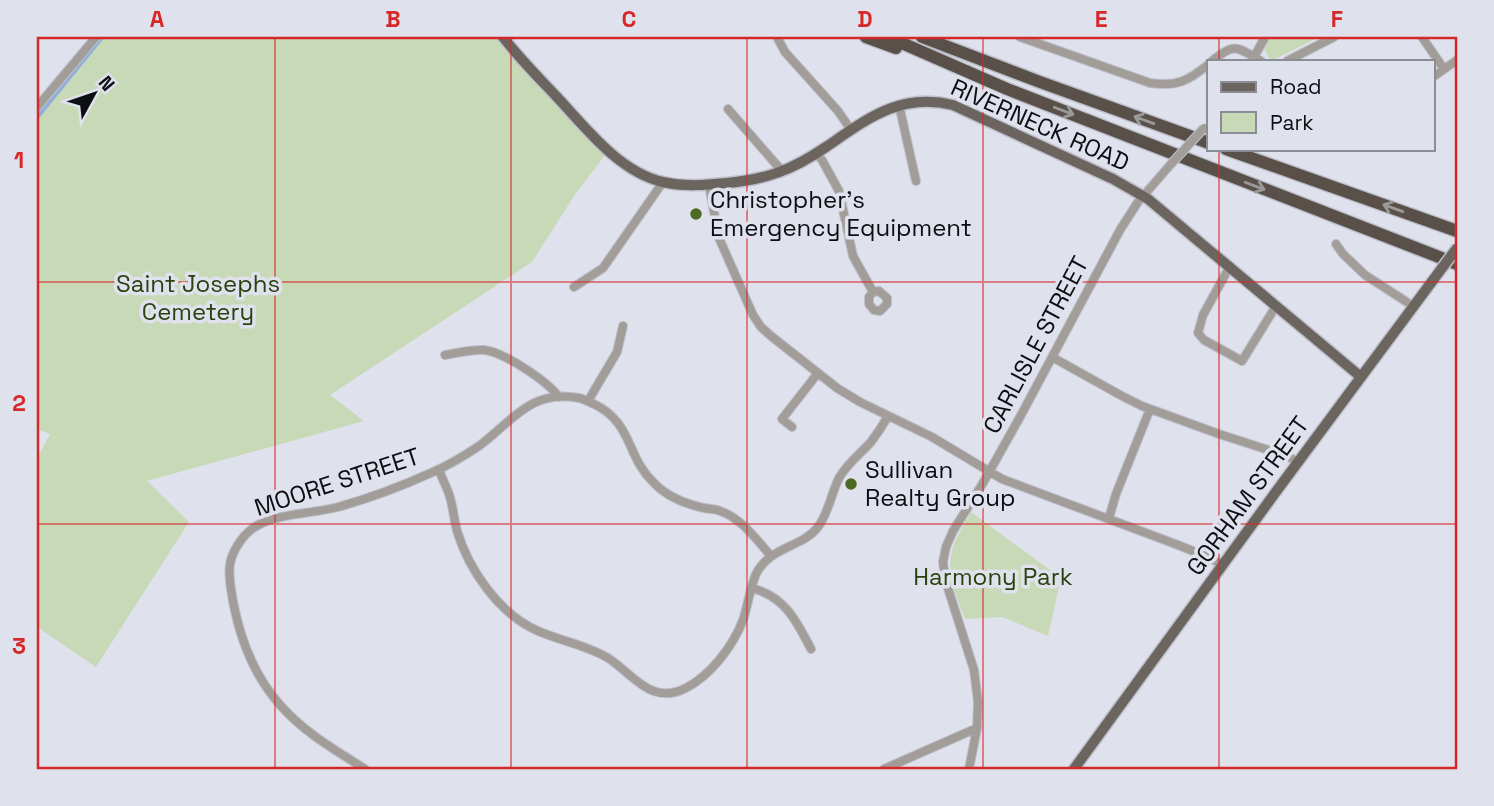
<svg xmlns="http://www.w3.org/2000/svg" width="1494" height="806" viewBox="0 0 1494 806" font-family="'Space Grotesk',sans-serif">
<rect width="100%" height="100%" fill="#dfe2ed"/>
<path fill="#c8d9b8" d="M99 37H496L513 59 606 154 576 193 532 262 330 395 364 421 147 481 189 522 96 667 37 627V458L50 434 37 429V112Z
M1270 37H1319L1273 60 1268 57 1264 47Z
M971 512 1061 578 1048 636 1002 617 965 619C956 596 945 573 953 547 957 535 965 523 971 512Z"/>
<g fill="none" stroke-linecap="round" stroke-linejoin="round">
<path stroke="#92afda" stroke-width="6" d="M37 116 101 37"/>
<g stroke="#bdc0ca" stroke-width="10">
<path id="minor" d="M777 37 785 52 838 111 851 130
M1020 37 1150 83C1177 87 1188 81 1209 64
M1422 37 1444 69
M1253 59 1265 37
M1212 61C1235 42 1237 47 1261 61
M1287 61 1334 37
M1433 77 1457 60
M899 105 916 181
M37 107 96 37
M728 109 782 171
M816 153 822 160 839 191 853 256 873 292 879 291 887 298V304L880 311 874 310 869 304V297L873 292
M709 185 719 238 753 315 761 327 771 336 837 388 860 402 932 437 1002 479 1178 545 1208 557 1223 565
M1336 244 1343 254 1365 275 1413 306
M1230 266 1203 315 1198 333 1204 340 1242 361 1276 306
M574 287 603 268 663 182
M445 355C458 353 471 349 484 350 504 352 547 381 559 397
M1052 357 1122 396 1142 406 1219 434 1287 456 1298 462
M588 401 617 352 623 326
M792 427 782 419 818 373
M439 470C442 478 446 486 449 494 453 506 454 519 457 531 469 570 499 614 538 631 561 641 586 645 608 658 633 674 651 706 686 688 711 675 733 646 743 620 748 605 750 588 756 574 770 546 802 548 818 527 829 512 831 494 839 478 847 464 860 454 871 442 877 434 883 425 888 416
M1109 518 1116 494 1150 409
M752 588C785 597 796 620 811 649
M365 769C335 750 305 733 281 706 255 677 240 639 233 601 231 589 228 576 230 564 232 552 242 536 252 529 272 513 313 514 338 507 371 498 402 486 433 472 449 465 464 456 479 446 513 421 530 389 579 398 584 399 589 402 594 404 633 423 626 456 653 482 666 496 685 504 704 508 709 509 715 509 720 511 741 518 756 539 771 556
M884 769 977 728
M969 769 977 728 978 702 974 670 945 579 943 562 946 547 953 531 983 483 1020 417 1120 230 1138 202 1171 164"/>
</g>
<g stroke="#bdc0ca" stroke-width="13">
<path id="major" d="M503 37C519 58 538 77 556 96 586 128 619 172 663 182 684 187 706 185 727 183 768 179 792 170 826 147 867 119 900 92 953 105L1113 179 1148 199 1361 377
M1074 769 1278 489 1442 268"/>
</g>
<g stroke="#bdc0ca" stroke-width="15">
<path id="highway" d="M866 37 896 48
M888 37 1007 89 1457 264
M922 37 1040 82 1209 143
M1226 149 1457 231"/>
</g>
<use href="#minor" stroke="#a29d99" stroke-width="8"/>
<use href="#major" stroke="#6c645e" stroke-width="10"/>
<use href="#highway" stroke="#595049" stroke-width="12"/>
<g stroke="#bdc0ca" stroke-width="10" stroke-linecap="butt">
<path id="minor-bridge" d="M1171 164 1204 128"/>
</g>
<g stroke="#bdc0ca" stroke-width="13" stroke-linecap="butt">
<path id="major-bridge" d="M1442 268 1457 248"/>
</g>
<use href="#minor-bridge" stroke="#a29d99" stroke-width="8"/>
<use href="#major-bridge" stroke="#6c645e" stroke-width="10"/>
</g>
<defs><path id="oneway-shaft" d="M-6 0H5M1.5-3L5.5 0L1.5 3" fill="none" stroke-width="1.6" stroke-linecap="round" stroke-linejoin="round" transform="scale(1.75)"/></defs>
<g stroke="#9c999b">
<use href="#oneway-shaft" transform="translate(1064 111) rotate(21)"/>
<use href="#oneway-shaft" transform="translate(1144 120) rotate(-160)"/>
<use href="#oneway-shaft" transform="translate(1255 186) rotate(21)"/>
<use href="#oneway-shaft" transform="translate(1393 208) rotate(-160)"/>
</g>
<path fill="none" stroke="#d62828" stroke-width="2" stroke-opacity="0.55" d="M275 37V769M511 37V769M747 37V769M983 37V769M1219 37V61M1219 149V769M37 282H1457M37 524H1457"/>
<g fill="#4d6b20" stroke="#dfe2ed" stroke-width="2.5">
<circle cx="696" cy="214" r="7"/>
<circle cx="851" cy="484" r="7"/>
</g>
<g text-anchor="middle" stroke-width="7" stroke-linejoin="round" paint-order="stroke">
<g font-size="24" fill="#0d0e12" stroke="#dfe2ed">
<text transform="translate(1040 125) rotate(24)" y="8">RIVERNECK ROAD</text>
<text transform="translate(1036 345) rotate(-62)" y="8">CARLISLE STREET</text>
<text transform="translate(337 482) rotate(-18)" y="8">MOORE STREET</text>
<text transform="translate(1248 496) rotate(-54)" y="8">GORHAM STREET</text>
</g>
<g font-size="24" fill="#0d0e12" stroke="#dfe2ed" text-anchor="start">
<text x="710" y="208">Christopher's<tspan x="710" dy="28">Emergency Equipment</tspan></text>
<text x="865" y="478">Sullivan<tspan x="865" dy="28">Realty Group</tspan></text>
</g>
<g font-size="24" fill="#2c410e" stroke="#dfe2ed">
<text x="198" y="292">Saint Josephs<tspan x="198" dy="28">Cemetery</tspan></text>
<text x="993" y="585">Harmony Park</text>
</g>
</g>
<rect width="1494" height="806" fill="none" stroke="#dfe2ed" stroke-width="77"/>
<rect x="1207" y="60" width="228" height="91" fill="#dfe2ed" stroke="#8b8d95" stroke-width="2"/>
<rect x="1221" y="82" width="35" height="10" fill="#6c645e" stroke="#8b8d95" stroke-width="2"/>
<text x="1270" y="94" font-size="21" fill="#0d0e12">Road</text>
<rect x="1221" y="112" width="35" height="21" fill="#c8d9b8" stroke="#8b8d95" stroke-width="2"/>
<text x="1270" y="130" font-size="21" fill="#0d0e12">Park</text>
<g transform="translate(94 94) rotate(50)" stroke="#dfe2ed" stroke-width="5" paint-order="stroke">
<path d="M0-5L12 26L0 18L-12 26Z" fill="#0d0e12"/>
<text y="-10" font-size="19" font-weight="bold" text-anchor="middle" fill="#0d0e12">N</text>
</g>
<rect x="38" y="38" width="1418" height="730" fill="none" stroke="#d62828" stroke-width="2.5"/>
<g font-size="23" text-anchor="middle" font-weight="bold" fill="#d62828">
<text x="157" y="27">A</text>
<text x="393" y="27">B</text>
<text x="629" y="27">C</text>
<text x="865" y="27">D</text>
<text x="1101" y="27">E</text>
<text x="1337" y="27">F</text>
<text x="19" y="168">1</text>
<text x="19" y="411">2</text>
<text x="19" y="654">3</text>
</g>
</svg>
